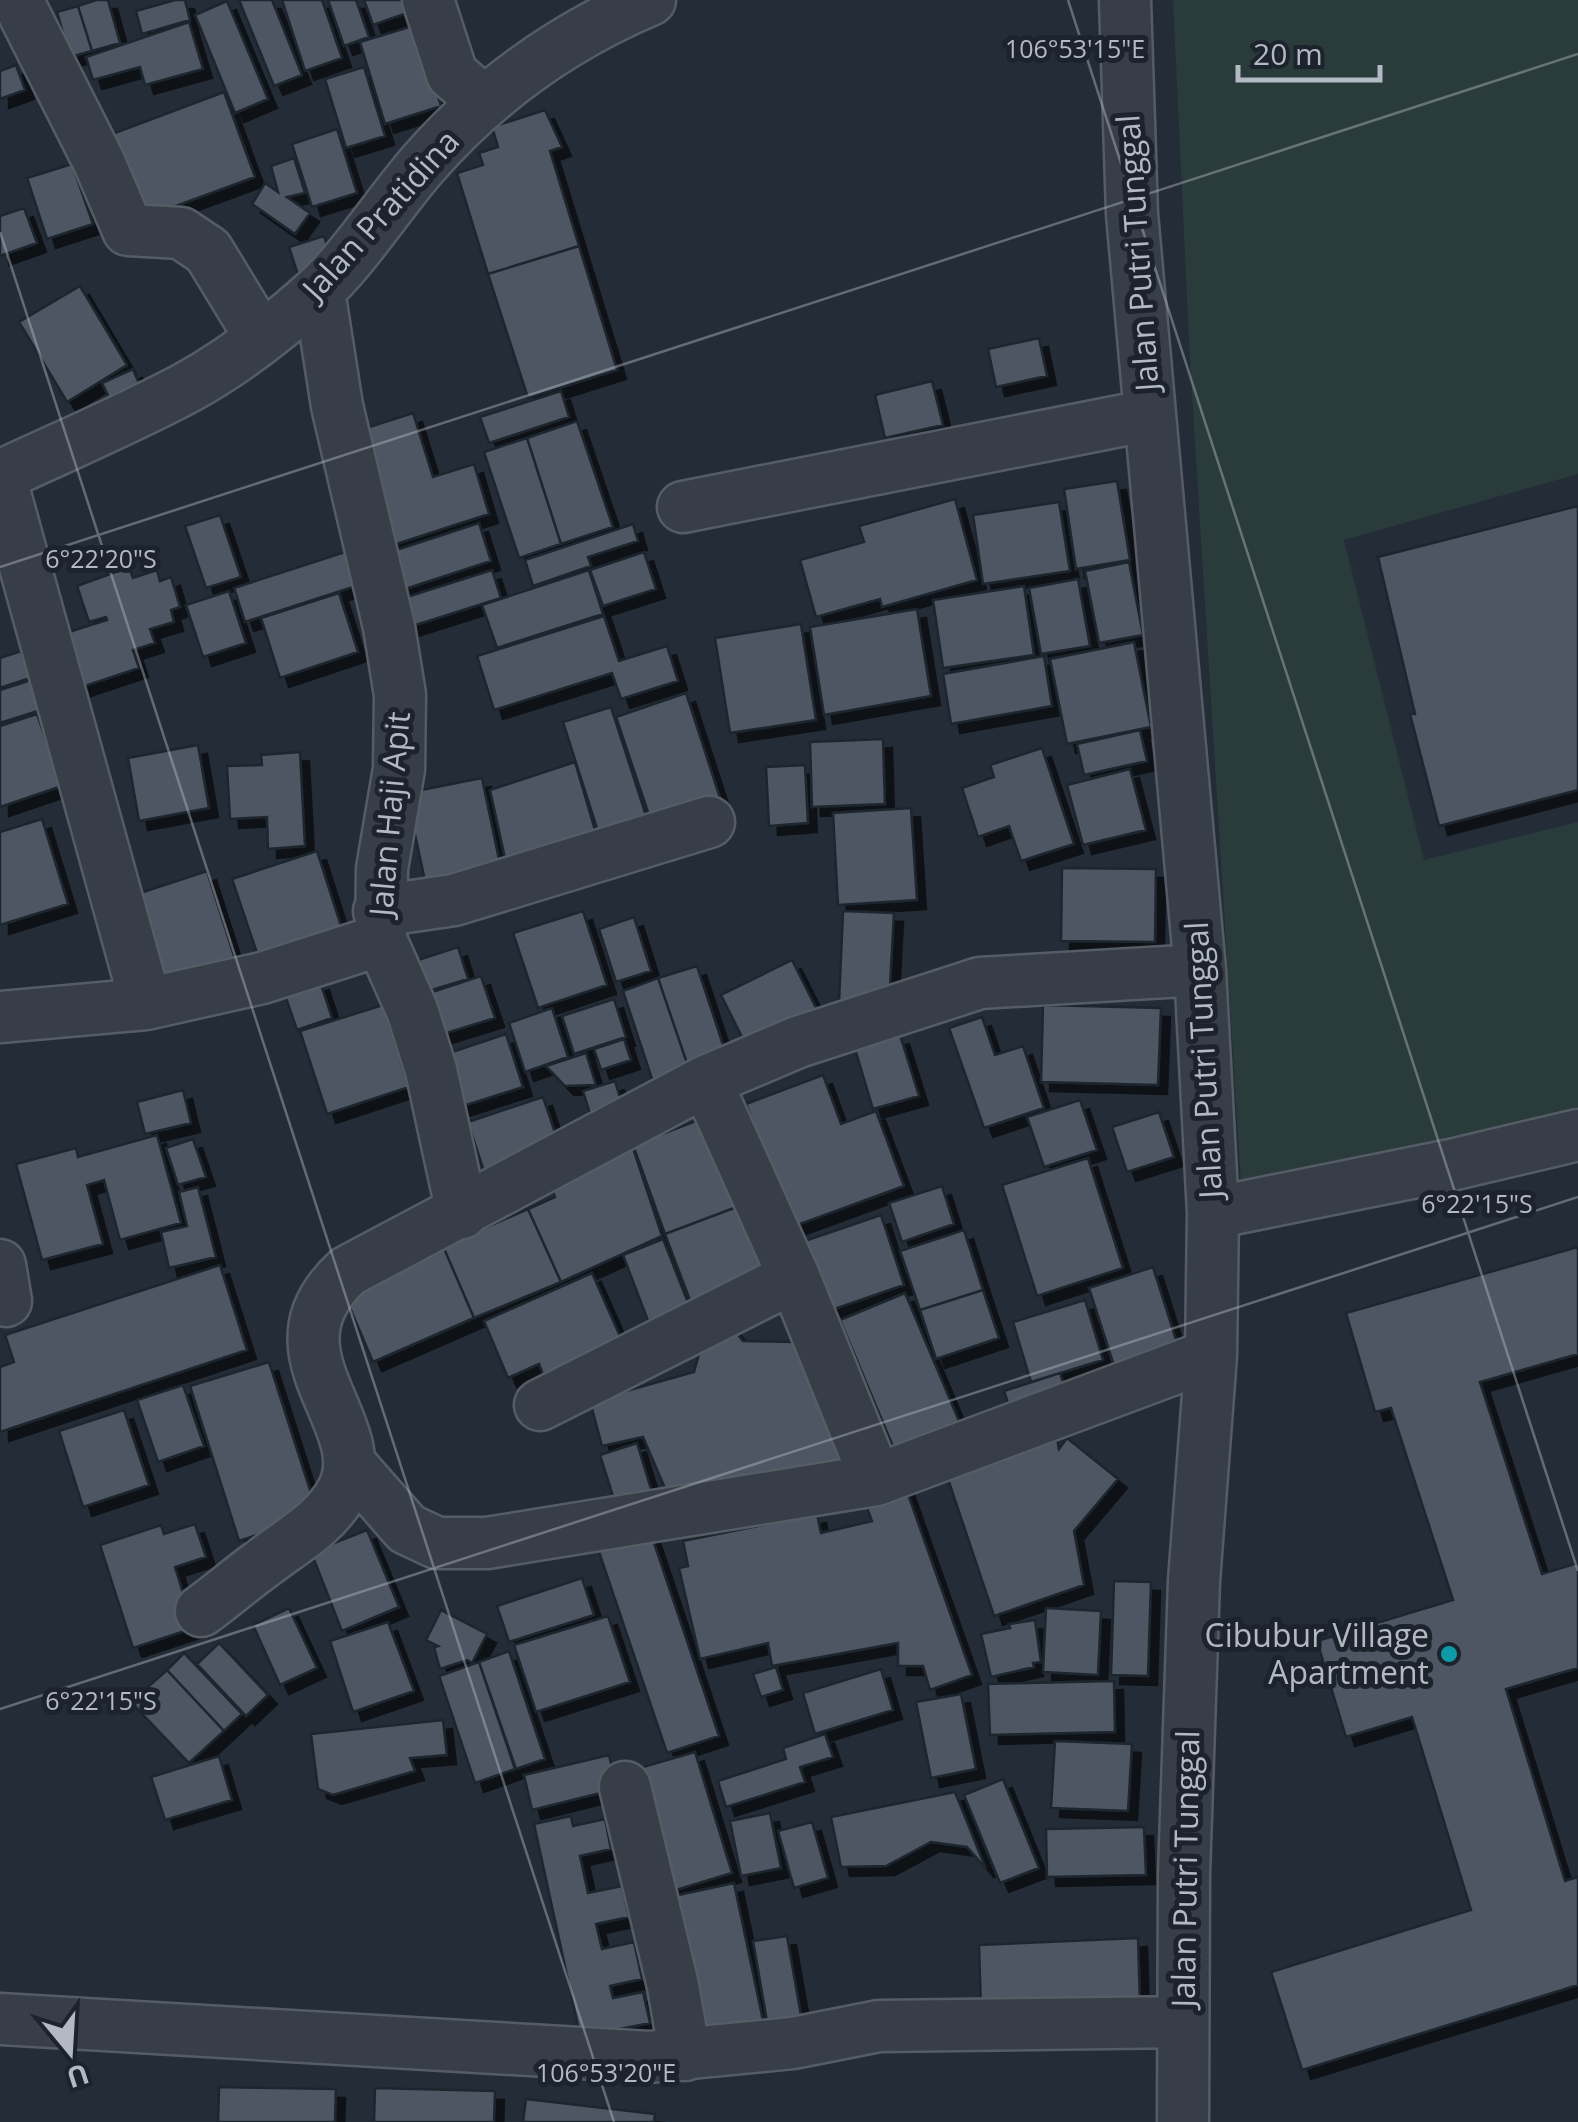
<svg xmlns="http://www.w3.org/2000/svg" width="1578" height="2122" viewBox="0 0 1578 2122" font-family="'Open Sans',sans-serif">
<defs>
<filter id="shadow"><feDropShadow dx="9" dy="9" stdDeviation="0" flood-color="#0009"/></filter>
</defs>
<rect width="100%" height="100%" fill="#242c37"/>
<path fill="#2a3b3c" d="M1173 0H1578V474L1344 540 1424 860 1578 822V1107L1242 1200 1190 361Z"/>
<path fill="#4d5662" stroke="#1f252e" stroke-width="2.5" filter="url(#shadow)" d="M96 0H108L120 43 92 51 78 6Z
M175 0H185L190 20 142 34 136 11Z
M239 0H272L302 75 274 86Z
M282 0H322L342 58 305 71Z
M328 0H356L369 37 344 46Z
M364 0H402L407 13 373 25Z
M227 1 268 99 235 113 195 15Z
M78 6 92 51 70 57 57 12Z
M189 22 203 69 145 85 140 67 93 80 86 57Z
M416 25 441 106 385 124 360 42Z
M16 65 25 90 0 99V71Z
M364 67 385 136 346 148 325 79Z
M224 92 255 177 127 224 96 140Z
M545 110 562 147 550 151 579 246 488 274 457 173 483 165 479 153 498 147 492 127Z
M337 129 357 193 312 207 292 144Z
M294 158 305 193 287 197 310 213 295 234 252 204 265 183 278 192 271 166Z
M72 164 93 224 47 239 27 178Z
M24 208 37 243 0 256V216Z
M324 236 333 263 298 275 289 247Z
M579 246 617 370 528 398 488 274Z
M80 286 127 365 67 402 19 322Z
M1039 338 1047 376 996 387 988 349Z
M133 369 143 393 113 406 102 383Z
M932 381 943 425 885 438 875 395Z
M561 391 569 417 489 443 480 417Z
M413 413 433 477 474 464 489 514 381 549 347 434Z
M577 421 613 527 561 544 527 438Z
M527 438 561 544 519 558 484 452Z
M1117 481 1130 560 1076 569 1064 489Z
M955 499 977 580 882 607 880 599 816 617 800 560 864 542 859 526Z
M1059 502 1070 571 983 584 973 515Z
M1578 506V790L1439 826 1410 714H1415L1378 557Z
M220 515 241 577 206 588 185 526Z
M479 523 491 561 396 592 384 554Z
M633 524 638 541 588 557 591 566 533 586 525 560Z
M345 552 356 586 245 622 234 588Z
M644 552 656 589 603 606 590 570Z
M1129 562 1143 635 1099 643 1085 571Z
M129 567 133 578 157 570 160 581 171 577 180 607 171 610 174 622 150 629 155 643 133 650 139 668 73 690 56 636 107 620 106 617 89 622 77 586Z
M492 570 501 598 400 630 391 602Z
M589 570 603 614 497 648 482 605Z
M1078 579 1090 646 1041 654 1029 588Z
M1024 586 1034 655 943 668 933 600Z
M229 591 246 643 203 657 186 605Z
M339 593 358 652 280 678 261 618Z
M917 609 931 696 824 715 810 627Z
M604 616 619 661 667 646 678 681 621 699 612 673 494 710 477 656Z
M801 624 816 720 730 733 715 638Z
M1134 642 1151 727 1067 744 1050 659Z
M21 651 30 678 0 688V658Z
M1044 656 1052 706 951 724 943 674Z
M31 680 41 710 0 723V690Z
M686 693 723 807 654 830 616 717Z
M611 707 650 828 602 844 563 722Z
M37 714 62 786 0 807V726Z
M1140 730 1147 761 1084 775 1077 744Z
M883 739 885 804 812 807 810 742Z
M198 745 209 808 139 821 128 758Z
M1042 748 1074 844 1021 861 1009 826 978 837 962 788 994 777 990 765Z
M300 752 305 846 268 849 267 817 230 819 227 766 262 765 261 755Z
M575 762 600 847 506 863 490 790Z
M805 765 808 823 769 826 766 767Z
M1130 769 1146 830 1083 845 1067 785Z
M482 778 502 874 427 890 406 793Z
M911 808 917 900 838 905 833 813Z
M42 819 68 904 0 925V832Z
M317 851 341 926 257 953 232 879Z
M1062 868 1156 869 1155 942 1061 941Z
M207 871 237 965 164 988 134 895Z
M583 911 607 985 538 1008 513 933Z
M843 911 894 913 889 1005 839 1002Z
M634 917 651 971 616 982 599 929Z
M458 947 468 979 422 993 412 962Z
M792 960 818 1012 747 1047 721 995Z
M697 966 729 1063 691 1075 658 978Z
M481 976 495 1018 440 1035 426 994Z
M658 978 691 1075 655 1088 623 991Z
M320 981 332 1018 297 1030 284 992Z
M614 999 626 1037 574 1054 562 1016Z
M383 1005 409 1087 327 1114 300 1031Z
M1043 1005 1161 1008 1158 1085 1041 1082Z
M552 1008 568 1057 525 1072 509 1023Z
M982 1017 995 1055 1023 1046 1044 1108 984 1128 949 1028Z
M506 1034 523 1087 457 1108 440 1056Z
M900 1035 919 1096 873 1109 855 1049Z
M624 1039 631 1060 601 1070 594 1049Z
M586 1053 596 1085 565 1086 546 1066Z
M823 1075 841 1124 876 1111 904 1186 792 1227 746 1104Z
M615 1081 623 1108 591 1117 583 1091Z
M183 1090 191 1123 145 1134 137 1102Z
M543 1097 562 1153 486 1178 468 1122Z
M1080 1100 1097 1150 1044 1167 1027 1117Z
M1159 1112 1174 1157 1127 1172 1112 1127Z
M709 1116 742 1205 665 1234 633 1145Z
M157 1135 181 1223 120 1240 104 1180 87 1185 103 1244 42 1260 16 1164 76 1148 78 1157Z
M193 1139 206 1177 178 1185 166 1148Z
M632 1145 662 1236 561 1282 528 1209 555 1197 549 1181Z
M1088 1158 1123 1268 1037 1296 1002 1185Z
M942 1186 954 1224 902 1242 889 1203Z
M198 1187 216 1257 169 1268 161 1232 187 1226 179 1192Z
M742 1205 767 1274 691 1303 665 1234Z
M528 1209 561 1282 474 1318 443 1246Z
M881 1215 904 1285 817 1315 793 1245Z
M964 1230 983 1290 920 1310 900 1251Z
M663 1239 694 1318 653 1334 623 1255Z
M443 1246 474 1318 373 1362 342 1289Z
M1578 1247V1354L1480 1382 1542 1574 1578 1563V1668L1506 1689 1565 1881 1578 1877V1985L1302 2070 1271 1972 1471 1910 1412 1717 1346 1737 1317 1641 1453 1600 1391 1408 1375 1412 1346 1313Z
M220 1265 247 1350 0 1432V1367L14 1362 5 1335Z
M1153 1267 1179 1349 1115 1369 1089 1288Z
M592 1273 623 1343 544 1377 539 1364 508 1378 484 1321Z
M983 1290 999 1338 936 1359 920 1310Z
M905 1293 962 1428 897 1456 840 1320Z
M1085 1300 1103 1360 1031 1382 1013 1322Z
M731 1326 743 1341 796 1342 807 1379 829 1407 853 1475 673 1507 643 1437 602 1446 590 1401 694 1372 703 1339Z
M269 1362 318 1515 239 1541 190 1386Z
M1060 1373 1069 1400 1013 1418 1004 1391Z
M183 1385 204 1446 158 1462 137 1400Z
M124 1410 149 1485 83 1507 59 1431Z
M1067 1438 1118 1479 1074 1531 1084 1585 994 1616 947 1476 1057 1439 1059 1449Z
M637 1443 654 1499 617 1509 600 1455Z
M904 1483 972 1675 930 1690 923 1666H898V1643L772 1666 768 1643 700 1659 679 1568 688 1566 683 1541 817 1514 821 1533 872 1521 863 1497Z
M195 1524 206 1557 175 1567 194 1628 133 1648 100 1545 161 1525 164 1534Z
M649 1528 719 1736 667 1753 597 1546Z
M367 1530 399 1607 342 1631 311 1552Z
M582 1578 594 1615 509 1642 497 1606Z
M1114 1581 1151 1582 1148 1676 1111 1675Z
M289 1608 317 1668 280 1685 253 1625Z
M1046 1608 1101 1611 1098 1675 1043 1672Z
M441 1610 487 1634 472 1663 467 1660 440 1669 434 1647 438 1646 426 1640Z
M608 1616 630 1682 536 1712 514 1645Z
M1035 1620 1041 1662 1033 1663 1034 1667 991 1677 981 1634 1010 1628 1009 1624Z
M388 1622 414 1691 353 1712 330 1641Z
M219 1643 268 1695 246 1716 197 1664Z
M509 1651 545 1759 516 1769 479 1662Z
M184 1653 242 1714 224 1731 167 1670Z
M479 1662 515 1769 475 1783 439 1676Z
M776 1667 783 1690 761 1697 753 1674Z
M881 1669 893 1710 815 1734 803 1693Z
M167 1670 224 1731 189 1763 131 1702Z
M1114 1681 1115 1732 990 1735 988 1684Z
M961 1694 976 1769 931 1778 916 1702Z
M443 1720 447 1755 410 1758 415 1771 333 1795 318 1789 311 1734Z
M825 1734 833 1757 800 1767 805 1782 726 1807 718 1781 786 1759 783 1748Z
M1055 1741 1132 1744 1128 1811 1051 1808Z
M695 1752 732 1873 666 1893 629 1771Z
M609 1755 617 1789 532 1810 524 1775Z
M219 1756 232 1800 165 1820 151 1777Z
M1003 1779 1039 1868 1000 1883 964 1795Z
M955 1792 986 1869 967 1847 931 1842 886 1866 841 1867 831 1817Z
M770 1813 781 1868 741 1876 730 1821Z
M571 1816 573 1826 605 1819 611 1849 580 1856 588 1893 622 1886 629 1917 596 1924 602 1949 634 1942 642 1979 610 1986 613 1998 643 1992 650 2023 620 2029 622 2041 583 2049 534 1824Z
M812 1822 828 1878 794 1888 778 1831Z
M1144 1827 1146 1875 1047 1877 1046 1829Z
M734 1883 765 2030 691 2045 660 1899Z
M787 1936 802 2021 768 2027 753 1941Z
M1138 1938 1140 2004 981 2010 979 1945Z
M219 2087 336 2089 335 2122H218Z
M375 2088 495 2091 494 2122H374Z
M526 2099 655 2114 654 2122H523Z"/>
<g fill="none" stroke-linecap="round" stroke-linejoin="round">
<g stroke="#555c65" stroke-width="55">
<path id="minor" d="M17 0 99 162 128 230 181 233 208 251 261 338
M428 0 452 74 484 102
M1125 0 1132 214 1200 970 1213 1213 1211 1355 1194 1581 1184 1874 1183 2122
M319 291 337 406 389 627 400 695 399 769 382 869 381 940 412 1010 431 1070 462 1213
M0 476C62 447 126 420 186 388 232 363 277 328 316 293 353 260 389 203 423 164 486 92 562 37 650 0
M0 476 146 1004
M683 507 1150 415
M379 911 454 900 709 822
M0 1017 146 1004 262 978 381 940
M706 1081 794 1277 876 1480
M1213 1213 1451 1165 1578 1135
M0 1265 6 1301
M540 1405 794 1277
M350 1464 407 1529 437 1543H487L876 1480 1211 1355
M201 1611C222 1596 241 1579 262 1564 290 1542 325 1524 342 1492 379 1424 257 1353 348 1271L706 1081 798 1042 980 983 1200 970
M625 1787 673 1986 685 2055
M0 2019 649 2057 793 2043 879 2026 1182 2022"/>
</g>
<use href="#minor" stroke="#373e47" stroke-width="50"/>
</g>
<path fill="none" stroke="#b2b9c3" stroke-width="2.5" stroke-opacity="0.45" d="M1068 0 1578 1571M0 232 614 2122M0 567 1578 54M0 1709 1578 1197"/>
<circle fill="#0f9aa8" stroke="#1d232c" stroke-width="4" cx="1449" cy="1654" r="10"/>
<g text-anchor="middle" stroke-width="10" stroke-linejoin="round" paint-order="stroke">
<g font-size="32" fill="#b2b9c3" stroke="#1d232c">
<text transform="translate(381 215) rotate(-48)" y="11">Jalan Pratidina</text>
<text transform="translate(1138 253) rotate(-94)" y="11">Jalan Putri Tunggal</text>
<text transform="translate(390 814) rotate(-85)" y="11">Jalan Haji Apit</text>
<text transform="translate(1204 1060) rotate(-93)" y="11">Jalan Putri Tunggal</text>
<text transform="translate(1186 1869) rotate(-89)" y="11">Jalan Putri Tunggal</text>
</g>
<g font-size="32" fill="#b2b9c3" stroke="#1d232c" text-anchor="end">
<text x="1429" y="1647">Cibubur Village<tspan x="1429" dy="37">Apartment</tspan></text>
</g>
</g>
<g font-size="25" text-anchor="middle" fill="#b2b9c3" stroke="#1d232c" stroke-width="10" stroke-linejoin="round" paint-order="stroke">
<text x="1075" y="58">106°53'15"E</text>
<text x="101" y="568">6°22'20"S</text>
<text x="1477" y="1213">6°22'15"S</text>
<text x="101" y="1710">6°22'15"S</text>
<text x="606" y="2082">106°53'20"E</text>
</g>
<g transform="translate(70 2052) rotate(162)" stroke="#1d232c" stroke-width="8" paint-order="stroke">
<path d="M0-8L18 38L0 25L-18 38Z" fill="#b2b9c3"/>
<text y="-15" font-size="28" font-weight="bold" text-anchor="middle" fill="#b2b9c3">U</text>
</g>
<path d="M1238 65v15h142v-15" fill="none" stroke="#b2b9c3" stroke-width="5"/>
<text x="1253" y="65" font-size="30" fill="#b2b9c3" stroke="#1d232c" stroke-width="8" paint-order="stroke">20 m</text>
</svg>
